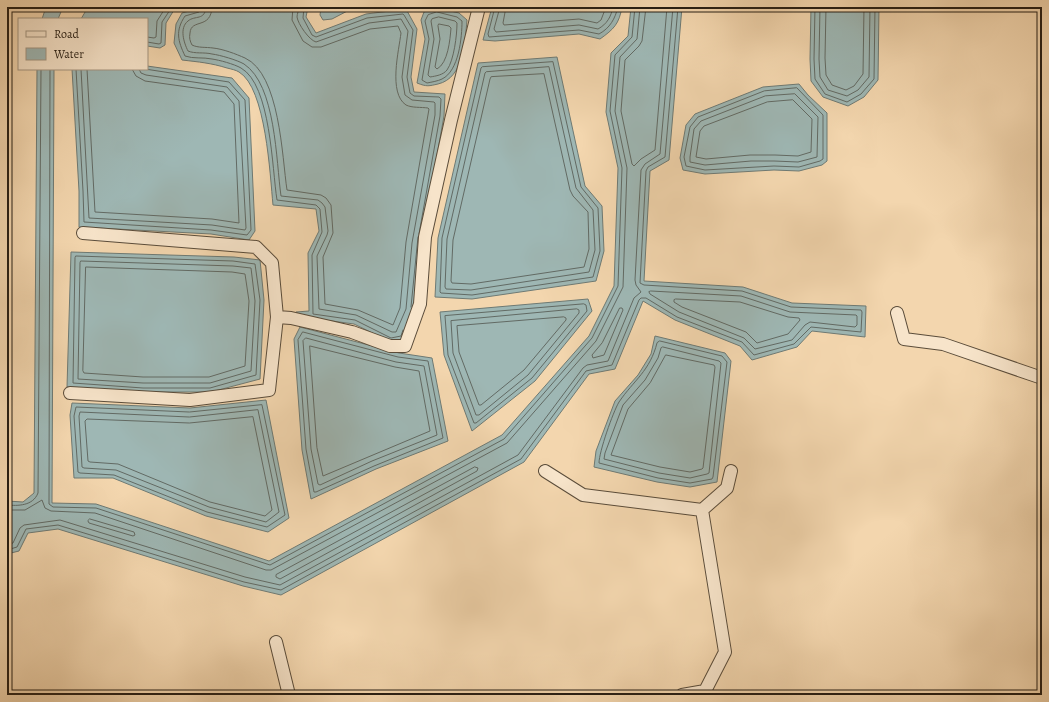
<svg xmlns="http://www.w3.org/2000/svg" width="1049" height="702" viewBox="0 0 1049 702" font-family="Alegreya,serif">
<rect width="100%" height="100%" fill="#f3d6ae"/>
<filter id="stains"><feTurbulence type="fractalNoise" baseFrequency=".005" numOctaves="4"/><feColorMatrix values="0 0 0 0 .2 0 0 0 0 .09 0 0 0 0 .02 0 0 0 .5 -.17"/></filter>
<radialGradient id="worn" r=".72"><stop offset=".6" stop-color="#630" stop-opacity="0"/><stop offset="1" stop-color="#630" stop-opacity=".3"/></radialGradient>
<path fill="#9eb7b4" stroke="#6e7a74" d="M46 7H63L58 19H42Z
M88 7H184L174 10 166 23 165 45 160 48 147 46V19H81Z
M204 7H308L306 17 316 33 366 14 406 9 417 29 411 77 414 92 445 94 444 116 421 244 415 312 404 339 391 342 354 324 303 317 296 312 309 311 308 253 319 231 316 209 273 205C270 175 266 88 239 72 236 70 231 69 227 68 211 63 199 62 182 60L174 43 176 24 182 13Z
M321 7H355L332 19 323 20 320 15Z
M492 7H622C619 24 614 29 600 39L579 34 495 41 483 40Z
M631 7H682L669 160 650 171 644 281 743 287 792 303 866 306 865 337 812 331 797 347 752 360 740 346 675 320 643 301 615 369 589 374 524 462 281 595 243 586 58 529 28 533 19 551 7 554V501L23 502 34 493 37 69H54L52 503 96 504 269 561 502 435 589 336 614 286 618 168 606 112 611 53 628 36Z
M811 7H879L878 80 864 97 848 106 823 97 811 81 810 59Z
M437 8 459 13 467 20C465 41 464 78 438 84 429 86 427 87 417 83L425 39 421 20 424 12Z
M557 57 585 186 602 206 604 251 596 281 472 299 435 297 438 238 478 63Z
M147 66 232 78 249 98 255 231 249 240 211 234 79 227V191L72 69H147Z
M799 84 808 95 827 113V161L822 165 799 171 774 170 705 174 683 170 680 158 686 125 695 114 763 87Z
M71 252 234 257 260 260 264 300 260 379 211 392H143L67 387Z
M588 299 592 311 535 381 472 431 444 355 440 312Z
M300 327 399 353 432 358 448 441 376 469 311 499 302 450 294 339Z
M655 336 725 353 731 361 717 482 690 487 657 482 594 467 596 451 615 401 638 375 651 354Z
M266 400 289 518 268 532 206 516 113 478H74L70 415 72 403 190 408Z"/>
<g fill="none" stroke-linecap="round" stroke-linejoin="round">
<path stroke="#626a64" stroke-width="1" d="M201 7 199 12 185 16C175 31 178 41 185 56 193 59 203 57 212 59 219 60 234 64 241 68 271 85 272 169 277 200L316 205 320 209 322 232 312 255 313 314 355 320 391 338 401 336 403 330
M206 7C205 21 195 15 188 21 179 28 184 43 188 51 195 54 204 52 212 54 220 55 237 60 244 64 276 85 276 161 281 196L318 200 322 203 325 207 328 231 327 235 317 256 319 309 356 315 392 332H396L406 309 412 243 435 115V103L434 102 412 100 405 95 402 77 408 31 401 19 369 23 316 42C309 40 298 24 297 17 297 14 299 10 299 7
M212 7C211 30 191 18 190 33 189 38 190 41 192 45 198 48 206 47 213 48 223 49 236 54 245 58 280 74 282 157 287 190L321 195 326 198 331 205 333 233 323 257 325 304 358 310 393 325 400 308 406 242 429 109 428 108C421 107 412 108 406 105 388 93 399 50 401 33L398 26 370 29 321 47H312L303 41 292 20 293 7
M304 7 303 18 312 35 316 37 367 18 403 14 404 15 413 30 407 77 410 93 414 96 439 97 441 99 440 116 419 234
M495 7 488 34 489 37 579 30 599 34C610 28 615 19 618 7
M500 7 494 29 496 32 579 25 598 29C607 24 611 17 613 7
M506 7 503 23 504 25 579 19 597 23 601 20 606 7
M646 7 642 41 639 46 625 60 621 111 632 164 634 166 641 159 655 150 667 7
M815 7 814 59 815 79 825 94 847 102 861 94 874 79 875 7
M820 7 819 59 820 77 828 90 847 96 858 90 869 77 870 7
M826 7 825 58 826 75 832 85 846 90 854 86 863 74 864 7
M437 12 457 17 462 21C462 37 459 71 442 79 438 81 432 82 427 83L422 80 429 39 425 21 428 15Z
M439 17 455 21 457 23C457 35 454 60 447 70 443 75 436 76 430 77L428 75 434 39 431 21 432 19Z
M439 24 449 26 451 28C450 40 448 63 437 69L435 67 440 39 438 26Z
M147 37 154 38 156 37 157 21 166 7
M147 42 159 44 161 43 162 22 172 7
M553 62 581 187 598 208 600 251 593 277 472 295 441 293 440 292 442 238 481 68 482 67Z
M549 67 576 188 593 210 595 250 589 272 471 290 446 289 445 287 447 239 485 73 486 72Z
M50 69 49 504 53 507 96 508 270 565 504 439 592 338 618 286 622 168 610 111 615 55 632 37 635 7
M76 69 83 191 84 222 211 230 247 235 251 230 245 100 229 82 145 69
M81 69 89 218 212 225 245 230 246 228 239 101 227 87 146 75 141 73 139 69
M87 69 95 212 212 219 239 223 234 104 224 92 145 81 136 76 132 69
M544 74 570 190 573 196 588 212 589 249 584 267 471 284 452 283 451 281 453 240 490 79 491 77Z
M797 88 823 115V159L820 161 799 167 774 166 705 170 686 166 684 157 690 127 698 117 764 91Z
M795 94 818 117 817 157 798 162 774 161H751L705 165 690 162V157L694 129 701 121 765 96Z
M793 100 812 119 811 152 798 156 775 155H750L706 159 696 157 700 131 704 126 767 102Z
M76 256 233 261 255 264 260 300 256 375 210 388H143L73 383 75 258Z
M81 261 233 266 251 268 255 301 251 371 210 383H143L78 379 80 263Z
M86 267 232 272 245 274 249 301 245 366 209 377H143L84 373 83 371Z
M651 291 741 296 790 312 856 315 857 316V325L855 327 810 322 805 325 792 340 755 349 744 338 679 312 650 294 649 292Z
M676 299 740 302 788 317 799 318 800 320 788 334 757 343 746 332 682 307 674 302V300Z
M584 304 586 305 587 311 532 378 476 423H474L448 355 445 316Z
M411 307 418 237
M620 308H622L623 310 604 355 593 358 592 355 602 343Z
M577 309 579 310V313L528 375 479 415H476L453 353 451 321Z
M564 317 566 318V320L524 370 481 405H479L459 352 457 326Z
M303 332 398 357 428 361 443 438 374 466 316 492H314L306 449 298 340Z
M306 338 396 362 424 366 437 435 372 461 320 485 318 484 311 449 303 341Z
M660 341 722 356 727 362 713 477 712 479 690 483 658 478 599 463C599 452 613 412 619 402 634 380 650 371 657 343Z
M310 346 395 367 419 371 430 431 323 476 317 448Z
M663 347 719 361 721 363 709 473 707 474 690 478 659 473 604 459 605 453 623 405 645 380 658 358 661 348Z
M666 355 714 365 715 367 703 468 702 469 690 472 660 467 611 455 628 409 650 383Z
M262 405 285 515 267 527 207 512 114 475 80 473 78 472 74 416 76 407 189 412Z
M258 410 279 512 266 522 209 507 116 470 84 468 82 467 79 416 80 412 189 417Z
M253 417 272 510 265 516 210 502 118 464 90 462 88 461 85 421 87 419 189 423Z
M475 467 478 468 477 471 280 579 276 577V575Z
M7 505C18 506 33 506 38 493L41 69
M7 510H25L42 500 45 508 51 511 95 513 266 570H271L507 443 596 341 623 287 627 168 615 111 620 57 637 39 640 7
M90 519 134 532 135 535 133 536 89 523 88 521Z
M7 545 13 543 20 528 24 525 60 520 245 577 280 585 518 455 583 368 587 365 608 361 634 298 641 292 636 285 635 280 641 170 645 164 660 154 673 7
M7 550 17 547 26 529 58 525 244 582 281 590 521 459 586 371 612 365 639 300 641 298H646L677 317 742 342 754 355 794 344 811 327 861 332 862 312 861 310 791 307 742 291 644 285 640 283 646 171 648 167 665 157 678 7"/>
<g stroke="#5a4c3a" stroke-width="14">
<path id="street" d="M83 233 256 247 272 263 277 317 291 318 352 332 390 346H405L420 304 425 237 451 120 479 7
M897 313 904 339 943 344 1042 378
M70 393 190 400 269 390 277 317
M545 471 583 495 702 510 725 652 705 691 682 695
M702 510 727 488 731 471
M276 642 289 695"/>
</g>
<use href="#street" stroke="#f7e4ca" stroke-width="12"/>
</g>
<rect width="1049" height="702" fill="none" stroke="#f3d6ae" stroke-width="24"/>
<rect x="8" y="8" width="1033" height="686" fill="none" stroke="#271e14" stroke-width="2"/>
<rect x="12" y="12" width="1025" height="678" fill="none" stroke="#271e14"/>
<rect x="18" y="18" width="130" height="52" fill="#f7e4ca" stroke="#a49581"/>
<rect x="26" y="31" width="20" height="6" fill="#f7e4ca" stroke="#a49581"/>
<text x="54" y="38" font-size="12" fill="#271e14">Road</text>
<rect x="26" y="48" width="20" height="12" fill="#9eb7b4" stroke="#a49581"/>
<text x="54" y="58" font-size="12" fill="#271e14">Water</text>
<rect width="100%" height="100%" filter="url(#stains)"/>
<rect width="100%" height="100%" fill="url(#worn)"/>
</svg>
